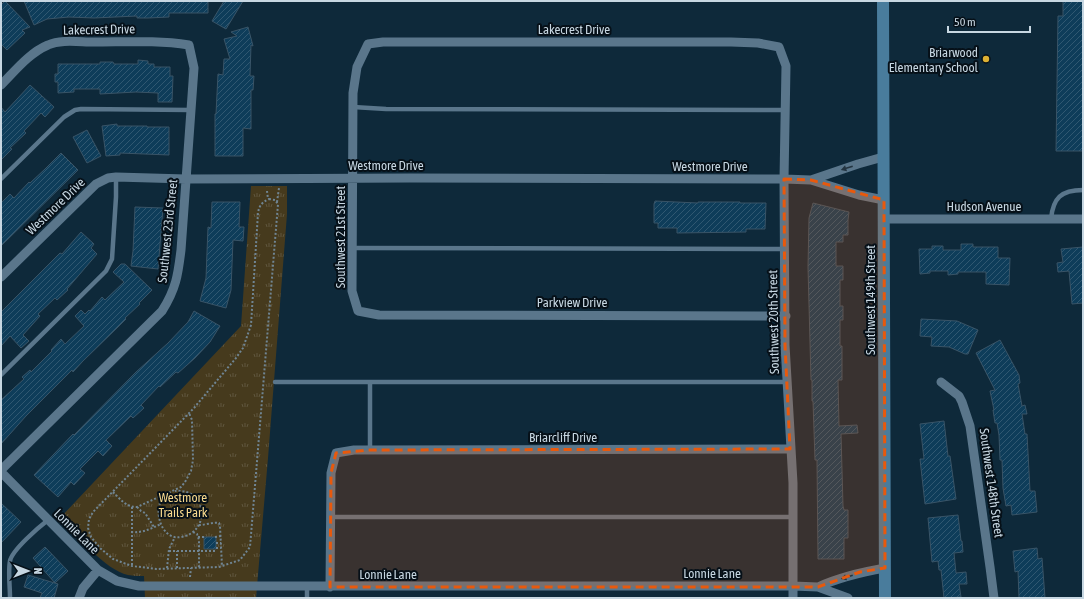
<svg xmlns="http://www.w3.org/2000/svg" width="1084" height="599" viewBox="0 0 1084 599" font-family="'Asap Condensed',sans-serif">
<defs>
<pattern id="grass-tufts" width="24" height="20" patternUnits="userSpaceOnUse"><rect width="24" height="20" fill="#463a1d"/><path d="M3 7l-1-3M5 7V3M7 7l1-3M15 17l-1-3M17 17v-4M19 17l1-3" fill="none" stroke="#5f563e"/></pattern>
<pattern id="building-hatch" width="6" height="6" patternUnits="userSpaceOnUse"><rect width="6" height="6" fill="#0e3d5a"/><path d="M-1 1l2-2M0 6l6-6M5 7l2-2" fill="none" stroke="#305871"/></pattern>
</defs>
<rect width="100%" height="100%" fill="#0e293a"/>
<path fill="url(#grass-tufts)" d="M251 186H287V214L268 458 256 598H145L144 576C139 576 133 576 128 575 105 570 77 535 60 518L241 326Z"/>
<path fill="url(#building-hatch)" stroke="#395467" d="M5 1 30 27 22 30 25 33 7 50 1 44V5Z
M24 1H208V13H169V17L148 18H137V16L94 18 69 17 47 19 34 25Z
M224 1H243L226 29 212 21Z
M1063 1H1083V151H1056L1058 16H1063Z
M248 27 253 46 251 45 250 76H254L253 90H251V129L243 128V156H215V114H216L218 74 223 75 224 59H230L224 39 237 36 231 32Z
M138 60 148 61V64H154V67H170V76H173L172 102H158V93L136 92 100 94V89H74V92L58 93V82H55V74H58V64H100V62H113L114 64H138Z
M30 85 54 107 45 117 41 113 24 131 26 133 10 148 12 149 1 160V107L5 112Z
M117 124V126H147V127H169V155L120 153V155L106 156 102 126Z
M87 130 101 156 87 163 73 137Z
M61 153 78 170 1 246V203L10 194 14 198 29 182 30 183 45 169Z
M655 201 698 203V202H740V203H766L765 229H746V232L677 233V228H658V223H654V204Z
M212 202H240L239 227H244L243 241 233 240 231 290 226 308 200 301 206 278 208 227 211 228Z
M813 203 849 212 848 220V235H843V242H836V266H843V280H840V306H843V320H840V346H842V380H838L839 426 857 425 858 433 841 434 843 506 844 510H848V538H844V559H818L817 460H815L813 401H812V380H811L808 267 809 218Z
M135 207 163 208 158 269 131 266 133 251Z
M81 232 94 244 91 248 97 254 67 289 68 290 57 300 55 298 38 314 40 316 23 335 29 341 21 348 10 336 1 346V312L60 253 62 254Z
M961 244H973V247H998V258H1010L1009 285 986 284V272H958V274L948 275V271H930V273L920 274 919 249H932V246H943V250H961Z
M1083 247V303L1072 304 1069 271 1058 272 1057 263 1063 262 1061 249Z
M121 264H125L152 290 139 303 140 304 125 318 126 319 117 328 83 361 73 372 72 370 26 416 1 444V400L24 379 22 377 30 370 31 372 52 351 51 350 61 339 65 344 84 326 75 316 81 310 85 314 89 310 90 311 102 297 105 300 124 282 113 272Z
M194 311 220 326 210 342 195 358 178 373 176 372 160 387 159 386 141 405 144 408 133 418 131 416 106 440 112 446 103 456 98 451 80 469 85 473 74 485 71 482 58 497 34 475 73 434 74 435 136 372 168 343 188 322Z
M921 319 957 321 978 330 968 354H965L949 347 931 346 932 337 920 336Z
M1000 340 1019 375 1020 383 1018 384 1022 406 1025 405 1027 414H1022L1025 434H1027L1030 491H1035L1037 512 1012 515 1011 505 1006 506 1003 488 1002 460H1000L999 435 997 423H995L993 410H994L990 391 995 390 976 353Z
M944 421 948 456H950L956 499 925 504 920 459H924L920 424Z
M1 503 21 522 1 543Z
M958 515 961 541H962L963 552 954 553 956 573 966 572 967 584H959L961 597 944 598 941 570H939L938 561 932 562 928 518Z
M204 537H216V549H204Z
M45 547 68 571 55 583 33 558Z
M1037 548 1038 559 1042 558 1045 598H1019L1018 571 1015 572 1013 551Z
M28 575 58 584 54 598H40L42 593 24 587Z"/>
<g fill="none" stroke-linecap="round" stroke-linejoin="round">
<path stroke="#708593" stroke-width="2" stroke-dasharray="2 2" stroke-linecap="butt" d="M267 191 268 199
M269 199 275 200 278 204 250 547 240 560 219 567 156 569 132 566 113 559 100 548 91 537 88 528 89 519 93 512 194 408 236 358 243 348 251 325 258 213C259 206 262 202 269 199Z
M277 202 279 188
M113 492C120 499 126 507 137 507L181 487 185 482 191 471 193 460 192 420 189 413
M164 496C152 509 161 541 181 537 210 533 209 488 175 491
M132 507V566
M137 507 141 511 145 513 154 527
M199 525C205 525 213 522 219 523L220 526 222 566
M131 532C143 533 150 529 161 524
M193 532 197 534 199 540V568
M198 537H204
M215 537 221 536
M216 543H221
M216 548H221
M169 551H215
M167 568 169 549 175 537
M177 568V551
M190 577 191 568"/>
<path stroke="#5a768b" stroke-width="4.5" d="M353 107 386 109 785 110
M1 179 64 117 75 110 81 109 191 110
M1051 219C1053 198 1061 190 1083 190
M352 248 785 249
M1 375 106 271 112 259 116 197V177
M275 382H787
M370 382V450
M330 517H793
M307 586V598
M10 598C10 586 8 572 10 561 12 550 39 527 48 520"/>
<path stroke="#5a768b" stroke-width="9" d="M1 85C15 71 29 53 48 45 61 39 79 42 94 42 126 42 157 40 189 45L194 68 181 250C178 275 176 289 162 311L1 470
M811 180 858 164 883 157
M884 219H1083
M1 277 96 184 108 178 116 177 186 179 410 178 784 179 811 180 859 195 884 200
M786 316 379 315 358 311 352 291 353 93 357 67 368 44 383 42H731L758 43 779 47 786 66 784 179 785 345 793 483V598
M941 382 959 396 962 402 970 426 990 567 994 598
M1 472 98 570 117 581 139 586H793L818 587
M330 587 331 473 336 453 354 450 790 449
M79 598 83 588 98 570
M848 598 818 587C840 577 862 572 885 568"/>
<path stroke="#497c9c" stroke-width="12" d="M883 1 885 598"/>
</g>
<defs><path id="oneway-solid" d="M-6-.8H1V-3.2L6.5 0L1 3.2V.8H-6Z"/></defs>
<g fill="#233440">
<use href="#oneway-solid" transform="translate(847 168) rotate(162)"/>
<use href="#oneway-solid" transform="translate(847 577) rotate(163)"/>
</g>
<path fill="#e8590c" fill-opacity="0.2" stroke="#e8590c" stroke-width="3" stroke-dasharray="8 5" stroke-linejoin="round" d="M784 179 811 180 884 200 885 568 860 572 818 587H330L331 473 336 453 370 450 790 449 785 345Z"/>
<circle fill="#ddb133" stroke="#061018" stroke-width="1.5" cx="986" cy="59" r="4"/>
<g text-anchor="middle" stroke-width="4" stroke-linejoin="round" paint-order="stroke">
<g font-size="13" fill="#c7d7e2" stroke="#061018">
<text transform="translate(99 29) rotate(-1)" y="5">Lakecrest Drive</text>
<text x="574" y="34">Lakecrest Drive</text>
<text x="386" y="170">Westmore Drive</text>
<text x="710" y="171">Westmore Drive</text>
<text transform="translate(55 206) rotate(-44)" y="5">Westmore Drive</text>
<text x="984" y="211">Hudson Avenue</text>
<text transform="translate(167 231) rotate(-84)" y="5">Southwest 23rd Street</text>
<text transform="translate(340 237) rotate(-90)" y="5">Southwest 21st Street</text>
<text transform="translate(870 300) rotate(-90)" y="5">Southwest 149th Street</text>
<text x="572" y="307">Parkview Drive</text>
<text transform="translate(773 322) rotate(-91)" y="5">Southwest 20th Street</text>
<text x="563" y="442">Briarcliff Drive</text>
<text transform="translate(992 483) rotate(82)" y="5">Southwest 148th Street</text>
<text transform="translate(77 531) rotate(45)" y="5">Lonnie Lane</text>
<text x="712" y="578">Lonnie Lane</text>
<text x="388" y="579">Lonnie Lane</text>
</g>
<g font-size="13" fill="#c7d7e2" stroke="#061018" text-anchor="end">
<text x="978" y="57">Briarwood<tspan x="978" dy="15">Elementary School</tspan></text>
</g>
<g font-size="13" fill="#f8da8e" stroke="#061018">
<text x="183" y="502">Westmore<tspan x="183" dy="15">Trails Park</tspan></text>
</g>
</g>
<rect width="1084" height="599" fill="none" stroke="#c7d7e2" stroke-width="4"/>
<g transform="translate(28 571) rotate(90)" stroke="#061018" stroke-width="3" paint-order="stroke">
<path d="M0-3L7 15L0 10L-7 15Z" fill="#c7d7e2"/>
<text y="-6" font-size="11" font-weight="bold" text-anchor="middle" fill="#c7d7e2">N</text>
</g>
<path d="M948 26v6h82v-6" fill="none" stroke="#c7d7e2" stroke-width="2"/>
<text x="954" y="26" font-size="12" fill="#c7d7e2" stroke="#061018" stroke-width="3" paint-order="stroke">50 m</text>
</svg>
